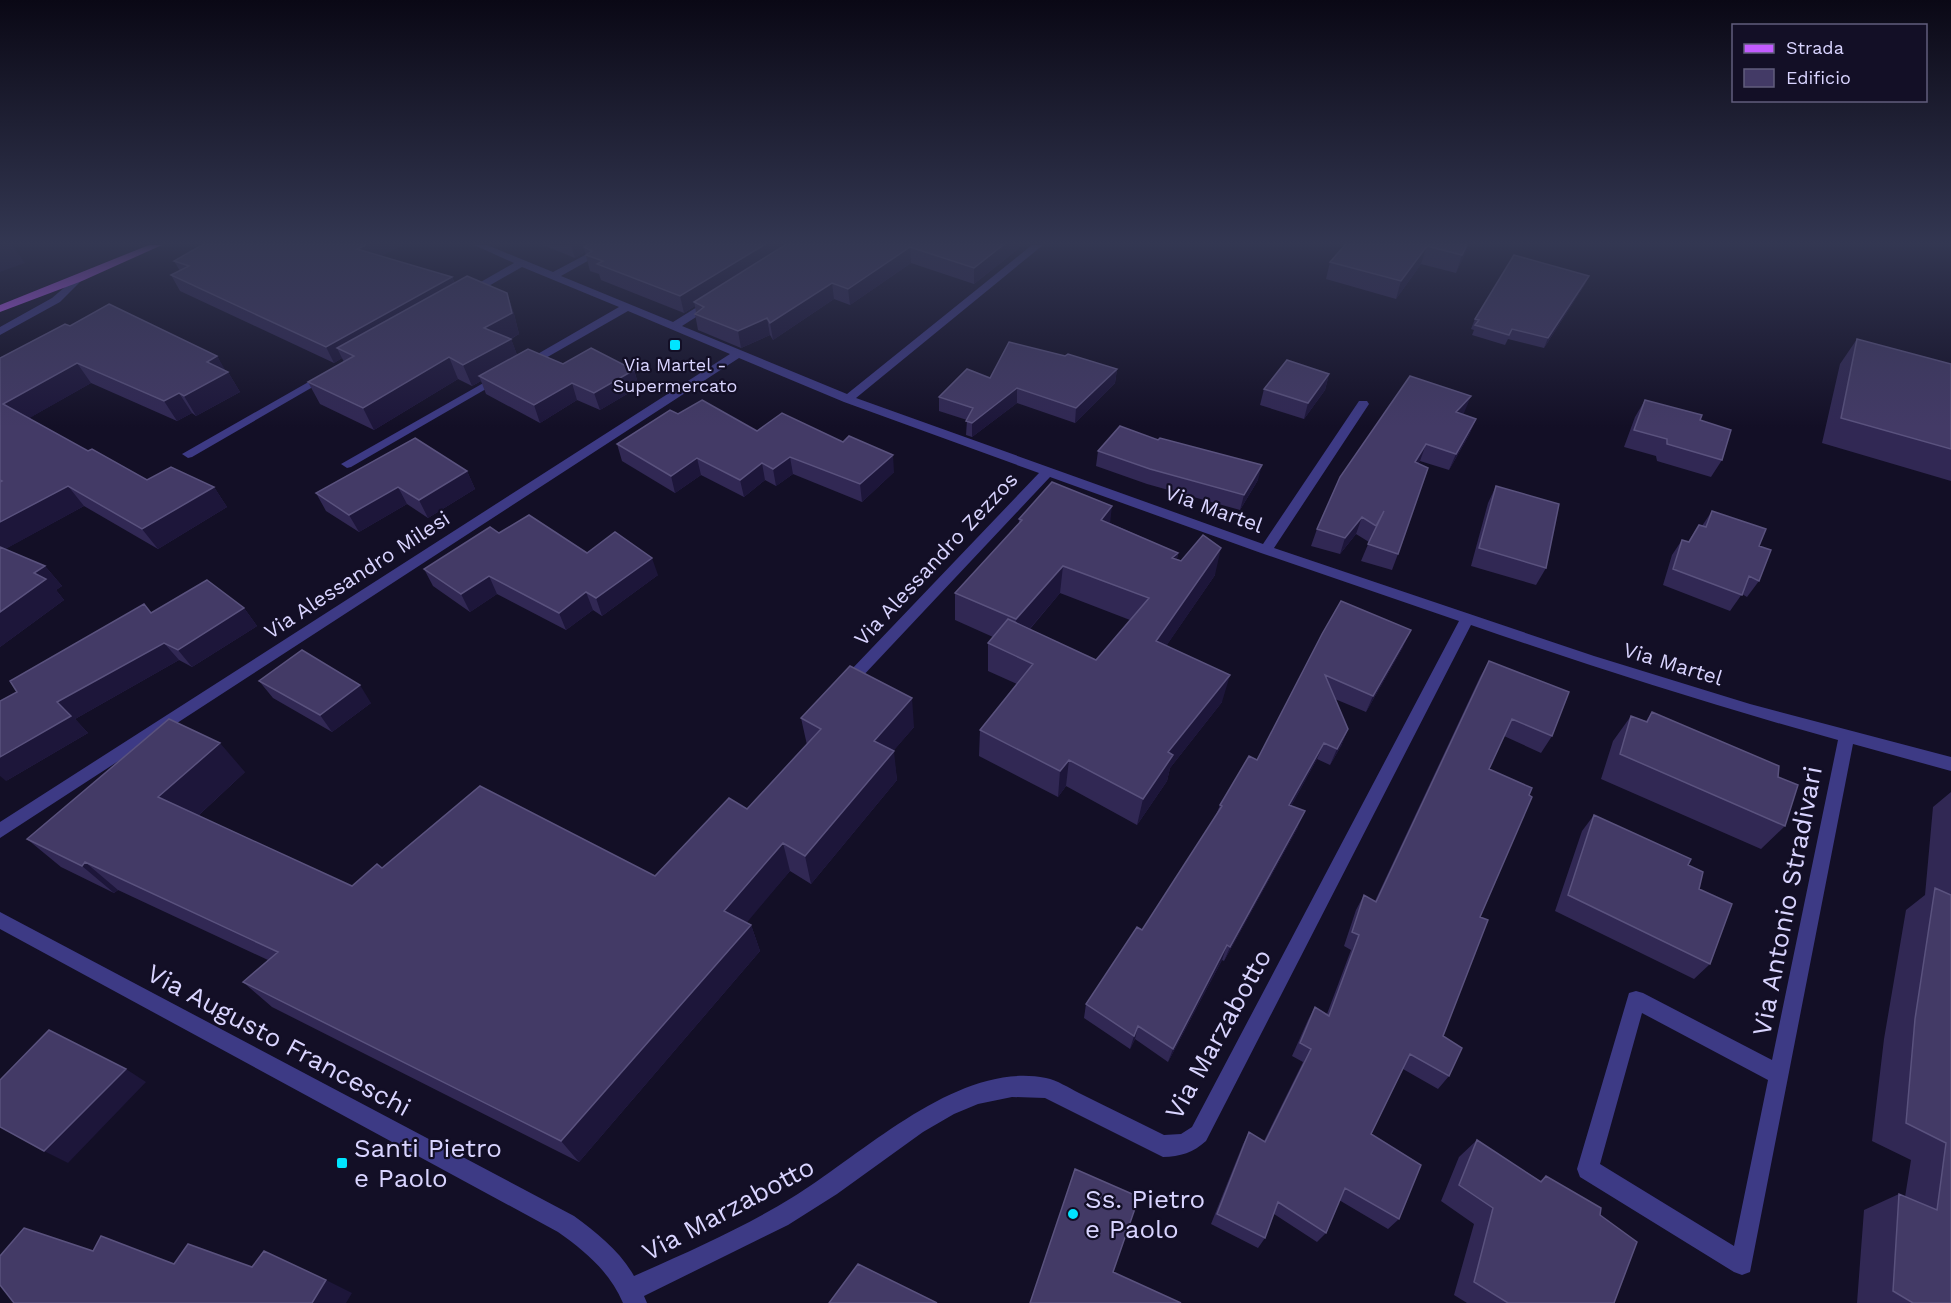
<svg xmlns="http://www.w3.org/2000/svg" width="1951" height="1303" viewBox="0 0 1951 1303" font-family="'Work Sans',sans-serif">
<rect width="100%" height="100%" fill="#130f26"/>
<g fill="none" stroke-linecap="round" stroke-linejoin="round">
<path fill="#3d3a85" fill-rule="evenodd" d="M474 245H487L553 272 604 245H616L561 276 673 322 710 299H718V303L682 326 847 394 1032 245H1043L856 398 1263 544 1359 401H1367L1369 404 1274 548 1594 656 1750 704 1951 757V771L1853 744 1750 1272 1742 1275 1734 1272 1580 1177 1577 1169 1629 993 1636 991 1643 993 1772 1060 1838 740C1714 706 1593 667 1471 625L1206 1141C1194 1152 1180 1157 1163 1157L1045 1098 1012 1097 978 1104 954 1114 923 1132 837 1194 788 1225 644 1296 647 1303H623C610 1272 585 1251 558 1232L0 929V912L574 1216C597 1233 620 1251 634 1276 688 1252 743 1228 793 1197 862 1155 958 1060 1046 1078 1057 1080 1069 1088 1079 1093 1107 1107 1136 1121 1164 1135L1181 1134 1192 1127 1459 621 1261 553 1050 477 860 679H850L847 675 850 671 1039 473 844 402 739 358 0 838V822L730 354 628 311 530 367H522V363L619 307 522 267 473 295H465V291L514 263ZM1642 1013 1768 1080 1734 1246 1600 1164Z
M78 276 83 279 60 302 0 335V327L52 298Z
M326 372 332 375 330 377 192 457 188 458 182 454Z
M501 373 507 376 505 378 351 467 347 468 341 464Z"/>
<path fill="#c25bff" fill-rule="evenodd" d="M149 245H162L82 281 0 312V305Z"/>
</g>
<path fill="#312854" fill-rule="evenodd" d="M202 245H403L381 256 452 277 455 283 507 293 514 314 519 334 511 339 517 355 563 364 634 370 639 387 600 410 577 400 540 423 486 394 481 381 472 386 458 379 374 430 320 404 308 382 344 362 342 358 334 363 180 291 171 275 180 271 174 261Z
M543 245H1023L974 284 911 263 850 305 834 299 773 340 770 335 741 348 698 330 695 314 696 313 695 306 684 313 601 280 599 274 590 271 585 252 575 258Z
M1345 245H1469L1456 273 1421 264 1396 299 1326 279 1330 262Z
M1589 276 1584 286 1544 348 1508 339 1505 345 1472 335 1474 330 1471 329 1475 319Z
M70 326 217 356 225 371 228 372 240 392 196 416 192 413 177 421 91 383 29 418 88 451 147 480 214 487 227 507 158 549 84 506 5 549 45 566 62 586 56 590 64 600 0 647V358Z
M1857 339 1951 364V481L1822 443 1840 364Z
M1065 356 1117 369 1115 383 1075 423 1017 403 972 437 966 435 967 420 939 411V397L990 378Z
M1329 374 1325 390 1304 419 1260 405 1264 389Z
M1645 400 1700 420 1722 460 1711 477 1657 461 1656 456 1624 447 1635 417Z
M1464 413 1463 414 1476 419 1469 435 1449 470 1420 461 1418 464 1398 554 1392 570 1361 561 1369 542 1356 534 1340 554 1311 546 1317 529Z
M678 414 757 431 894 472 862 502 793 474 776 486 765 480 744 497 701 475 675 493 622 461 617 444Z
M1158 440 1258 480 1240 510 1147 484 1096 466 1098 451Z
M467 471 475 489 428 518 407 504 359 532 326 511 316 493Z
M1496 486 1546 568 1536 585 1471 566 1488 503Z
M1712 511 1759 546V581L1747 597 1742 594 1730 611 1663 585 1672 555 1682 540 1688 542 1699 525 1702 526Z
M1019 519 1110 523 1178 553 1177 559 1215 575 1166 646 1222 702 1170 768 1167 781 1137 825 1066 786 1058 797 979 756 980 730 1017 684 988 671V643L993 637 955 620V593L1019 523ZM1060 593 1130 620 1096 660 1030 629Z
M499 533 587 553 658 575 602 616 593 610 566 630 497 594 470 612 433 586 424 569Z
M244 608 257 626 192 667 179 660 75 719 88 733 6 781 151 613Z
M1322 634 1403 647 1366 712 1335 699 1348 729 1341 746 1330 765 1317 759 1291 806 1298 827 1224 961 1222 960 1168 1062 1135 1039 1130 1049 1084 1018 1086 1004 1142 930 1216 815 1220 805 1257 760Z
M1489 661 1552 736 1541 753 1504 736 1489 769 1480 917 1443 1036 1449 1076 1438 1089 1403 1069 1371 1134 1399 1219 1388 1229 1339 1200 1326 1233 1317 1242 1274 1214 1265 1238 1258 1248 1211 1224 1243 1144 1249 1132 1264 1141 1303 1062 1292 1056 1308 1020 1315 1007 1327 1014 1351 950 1344 946 1356 910 1364 895 1375 901 1480 677Z
M259 681 371 703 332 732 273 698Z
M1652 712 1778 777 1785 826 1761 849 1601 779 1613 741 1631 716 1646 721Z
M801 718 914 727 893 751 897 780 811 884 790 871 746 922 751 925 760 951 579 1162 272 1007 243 982 268 960 118 890 114 893 61 867 27 839 245 772 198 816 352 886 382 868 655 876 747 809 807 745Z
M1951 792V1303H1857L1864 1210 1899 1194 1905 1197 1911 1160 1872 1141 1884 1039 1906 910 1925 895 1933 807Z
M1594 815 1688 865 1699 889 1710 964 1694 979 1555 911 1582 831Z
M1477 1140 1540 1181 1546 1176 1600 1215 1615 1303H1467L1454 1295 1474 1224 1441 1201 1459 1157Z"/>
<path fill="#1d163a" d="M2 245H12L25 263 0 272V246Z
M366 245H403L364 265 357 249Z
M571 245H599L584 247 585 252 575 258Z
M764 245H792L694 302 695 306 684 313 680 296Z
M1003 245H1023L974 284V268Z
M1467 245H1469L1456 273 1462 255Z
M1427 246 1421 264 1396 299 1401 281Z
M910 247 911 263 850 305 848 289Z
M1589 276 1584 286 1544 348 1548 338Z
M452 277 458 292 337 348 342 358 334 363 326 347Z
M832 283 834 299 773 340 770 323Z
M507 293 514 314 519 334 492 349 484 328Z
M767 318 770 335 741 348 738 331Z
M511 339 519 360 479 376 481 381 472 386 463 365Z
M217 356 227 373 228 372 240 392 196 416 184 396 207 362Z
M449 357 458 379 374 430 363 408Z
M77 363 91 383 19 424 3 404Z
M1117 369 1115 383 1075 423 1076 408Z
M634 370 639 387 600 410 594 393Z
M1329 374 1325 390 1304 419 1308 403Z
M572 383 577 400 540 423 534 405Z
M1017 388V403L972 437V423Z
M179 393 192 413 177 421 164 401Z
M1471 396 1464 413 1450 429 1456 412Z
M1476 419 1469 435 1449 470 1456 454Z
M1426 444 1420 461 1408 479 1415 462Z
M893 455 894 472 862 502 860 484Z
M790 457 793 474 776 486 773 469Z
M697 458 701 475 675 493 671 476Z
M762 463 765 480 744 497 740 480Z
M1262 465 1258 480 1240 510 1244 495Z
M467 471 475 489 428 518 419 500Z
M68 486 84 506 0 552V522Z
M214 487 227 507 158 549 142 529Z
M398 487 407 504 359 532 349 515Z
M1112 506 1109 533 1101 520Z
M1362 517 1356 534 1340 554 1345 538Z
M1221 548 1215 575 1151 668 1156 641Z
M1178 553 1173 580 1172 558Z
M652 558 658 575 602 616 596 598Z
M45 566 62 586 56 590 64 600 0 647V612L34 573Z
M1063 566 1060 593 1014 647 1016 619Z
M489 576 497 594 470 612 461 594Z
M586 592 593 610 566 630 559 613Z
M244 608 257 626 192 667 178 650Z
M1411 630 1403 647 1366 712 1373 696Z
M164 643 179 660 75 719 88 733 6 781 0 776V757L57 702Z
M1230 675 1222 702 1170 768 1167 781 1137 825 1143 799 1168 752Z
M360 685 371 703 332 732 320 715Z
M912 698 914 727 877 770 874 741Z
M1348 729 1341 746 1330 765 1337 749Z
M220 743 245 772 187 826 158 797Z
M1324 743 1317 759 1283 821 1289 805Z
M894 751 897 780 811 884 805 856Z
M1069 760 1066 786 1058 797 1060 771Z
M1305 811 1298 827 1224 961 1230 947Z
M783 843 790 871 734 938 724 911Z
M85 862 118 890 114 893 82 866Z
M751 925 760 951 579 1162 561 1141Z
M1227 945 1222 960 1168 1062 1173 1049Z
M1138 1026 1135 1039 1130 1049 1134 1036Z
M126 1069 146 1082 68 1163 44 1151Z
M326 1280 352 1293 346 1303H312Z"/>
<path fill="#433a66" stroke="#5a527e" stroke-width="1.5" d="M202 245H366L357 249 452 277 326 347 171 275 189 266 174 261Z
M588 245H764L680 296 597 264 603 261 586 255 592 251 584 247Z
M785 245H1003L974 268 910 247 848 289 832 283 770 323 767 318 738 331 695 314 704 307 694 302Z
M1345 245H1467L1462 255 1427 246 1401 281 1330 262Z
M1514 255 1589 276 1548 338 1512 329 1509 335 1475 325 1479 320 1475 319Z
M467 276 507 293 512 313 484 328 511 339 463 365 449 357 363 408 308 382 354 356 337 348Z
M109 304 217 356 207 362 228 372 184 396 179 393 164 401 77 363 3 404 88 451 92 449 147 480 171 467 214 487 142 529 68 486 0 522V482L2 481 0 480V358L65 324 70 326Z
M1857 339 1951 364V449L1841 418Z
M1009 342 1065 356 1068 354 1117 369 1076 408 1017 388 972 423 966 421 973 408 939 397 967 369 990 378Z
M591 348 634 370 594 393 572 383 534 405 479 376 528 349 563 364Z
M1287 360 1329 374 1308 403 1264 389Z
M1410 376 1471 396 1456 412 1476 419 1456 454 1426 444 1415 462 1428 468 1398 554 1368 544 1384 511 1376 526 1362 517 1345 538 1317 529 1340 477Z
M702 400 757 431 782 413 843 442 849 436 893 455 860 484 790 457 773 469 762 463 740 480 697 458 671 476 617 444 670 410 678 414Z
M1645 400 1702 415 1700 420 1731 430 1722 460 1667 444V439L1634 430Z
M1120 426 1158 440 1160 438 1262 465 1244 495 1150 469 1098 451Z
M415 438 467 471 419 500 398 487 349 515 316 493Z
M1052 482 1112 506 1101 520 1178 553 1172 558 1181 561 1203 535 1221 548 1156 641 1230 675 1168 752 1173 755 1143 799 1069 760 1060 771 980 730 1033 664 988 643 1008 619 1096 660 1149 598 1063 566 1016 619 955 593 1022 520 1019 519Z
M1496 486 1559 504 1546 568 1479 548Z
M1712 511 1766 529 1759 546 1771 550 1759 581 1749 576 1742 595 1673 569 1682 540 1689 542 1699 525 1706 527Z
M529 515 587 553 615 532 652 558 596 598 586 592 559 613 489 576 461 594 424 569 490 527 499 533Z
M0 547 45 566 34 573 46 579 0 612Z
M207 580 244 608 178 650 164 643 57 702 71 716 0 757V701L17 692 10 681 144 604 151 613Z
M1341 601 1411 630 1373 696 1325 675 1348 729 1337 749 1324 743 1289 805 1305 811 1230 947 1227 945 1173 1049 1138 1026 1134 1036 1086 1004 1137 927 1142 930 1222 806 1220 805 1249 756 1257 760 1322 634Z
M302 650 360 685 320 715 259 681Z
M1489 661 1569 692 1552 736 1512 719 1489 769 1532 788 1529 795 1532 797 1480 917 1488 920 1443 1036 1462 1048 1449 1076 1410 1054 1371 1134 1421 1165 1399 1219 1345 1188 1326 1233 1278 1202 1265 1238 1217 1214 1249 1132 1265 1142 1311 1049 1300 1043 1315 1007 1329 1016 1359 935 1352 932 1364 895 1376 902Z
M850 666 912 698 874 741 894 751 805 856 783 843 724 911 751 925 561 1141 243 982 278 952 85 862 82 866 27 839 169 719 220 743 158 797 352 886 377 864 382 868 480 786 655 876 729 798 747 809 821 729 801 718Z
M1652 712 1779 766 1778 777 1798 785 1785 826 1620 754 1631 716 1647 722Z
M1594 815 1691 859 1688 865 1703 872 1699 889 1732 904 1710 964 1568 895Z
M1935 888 1951 895V1303H1913L1893 1291 1899 1194 1937 1210 1946 1143 1906 1123 1915 1019Z
M49 1030 126 1069 44 1151 0 1127V1080Z
M1477 1140 1541 1182 1546 1176 1601 1208 1600 1215 1637 1242 1614 1303H1615H1508L1474 1282 1493 1208 1459 1185Z
M1075 1169 1139 1197 1113 1272 1181 1303H1030Z
M24 1228 93 1251 101 1236 174 1264 188 1244 252 1267 264 1251 326 1280 312 1303H14L0 1285V1256Z
M858 1264 937 1303H829Z"/>
<linearGradient id="sky" x2="0" y2="1"><stop stop-color="#0a0815"/><stop offset="0.57" stop-color="#333752"/><stop offset="1" stop-color="#333752" stop-opacity="0"/></linearGradient>
<rect width="1951" height="427" fill="url(#sky)"/>
<g fill="#00e5ff" stroke="#130f26" stroke-width="2">
<rect x="669" y="339" width="12" height="12" rx="3"/>
<rect x="336" y="1157" width="12" height="12" rx="3"/>
<circle cx="1073" cy="1214" r="6"/>
</g>
<g text-anchor="middle" stroke-width="4.5" stroke-linejoin="round" paint-order="stroke">
<g font-size="18" fill="#d9d4ff" stroke="#130f26">
<text x="675" y="371">Via Martel -<tspan x="675" dy="21">Supermercato</tspan></text>
</g>
<g font-size="21" fill="#d9d4ff" stroke="#130f26">
<text transform="translate(1214 509) rotate(20)" y="7">Via Martel</text>
<text transform="translate(936 559) rotate(-47)" y="7">Via Alessandro Zezzos</text>
<text transform="translate(357 575) rotate(-33)" y="7">Via Alessandro Milesi</text>
<text transform="translate(1673 664) rotate(17)" y="7">Via Martel</text>
</g>
<g font-size="26" fill="#d9d4ff" stroke="#130f26">
<text transform="translate(1787 901) rotate(-79)" y="9">Via Antonio Stradivari</text>
<text transform="translate(1218 1034) rotate(-61)" y="9">Via Marzabotto</text>
<text transform="translate(279 1040) rotate(28)" y="9">Via Augusto Franceschi</text>
<text transform="translate(728 1209) rotate(-28)" y="9">Via Marzabotto</text>
</g>
<g font-size="26" fill="#d9d4ff" stroke="#130f26" text-anchor="start">
<text x="354" y="1157">Santi Pietro<tspan x="354" dy="30">e Paolo</tspan></text>
<text x="1085" y="1208">Ss. Pietro<tspan x="1085" dy="30">e Paolo</tspan></text>
</g>
</g>
<rect x="1732" y="24" width="195" height="78" fill="#130f26" stroke="#625e7d" stroke-width="1.5"/>
<rect x="1744" y="44" width="30" height="9" fill="#c25bff" stroke="#625e7d" stroke-width="1.5"/>
<text x="1786" y="54" font-size="18" fill="#d9d4ff">Strada</text>
<rect x="1744" y="69" width="30" height="18" fill="#433a66" stroke="#625e7d" stroke-width="1.5"/>
<text x="1786" y="84" font-size="18" fill="#d9d4ff">Edificio</text>
</svg>
